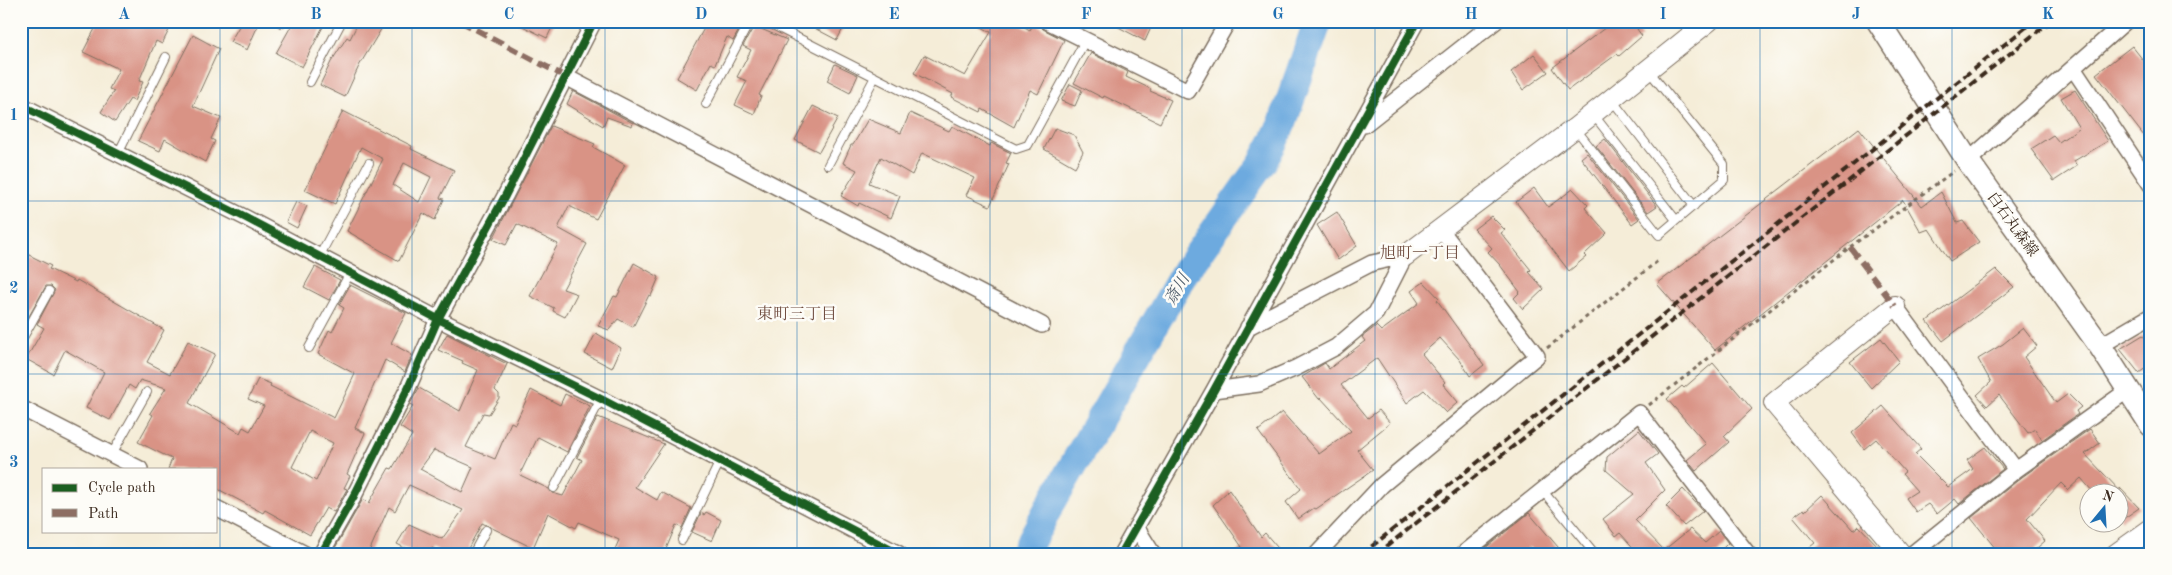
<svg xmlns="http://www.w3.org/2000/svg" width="2172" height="575" viewBox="0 0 2172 575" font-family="'Old Standard TT','Noto Serif JP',serif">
<rect width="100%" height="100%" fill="#fdfcf7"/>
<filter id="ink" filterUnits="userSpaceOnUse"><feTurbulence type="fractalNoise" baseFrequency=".02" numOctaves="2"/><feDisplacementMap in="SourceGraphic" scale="10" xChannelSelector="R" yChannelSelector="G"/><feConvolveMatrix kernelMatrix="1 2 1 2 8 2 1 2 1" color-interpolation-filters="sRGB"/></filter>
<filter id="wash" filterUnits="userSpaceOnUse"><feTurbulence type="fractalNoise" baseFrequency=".0096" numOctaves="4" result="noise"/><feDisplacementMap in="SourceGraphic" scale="20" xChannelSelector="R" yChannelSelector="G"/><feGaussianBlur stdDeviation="1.12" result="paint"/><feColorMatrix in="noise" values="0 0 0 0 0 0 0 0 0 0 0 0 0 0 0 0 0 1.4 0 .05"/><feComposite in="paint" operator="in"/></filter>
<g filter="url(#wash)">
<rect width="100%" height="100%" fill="#f5edd8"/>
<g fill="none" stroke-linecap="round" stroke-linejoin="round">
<path stroke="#6daadf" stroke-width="29" d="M1024 554 1049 507 1183 275 1262 163 1273 143 1283 121 1318 21"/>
</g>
<g id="blocks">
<path fill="#d99385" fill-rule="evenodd" d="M99 21H156L170 28 162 44 156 41 139 81 143 82 134 101 130 99 115 122 101 112 114 91 109 89 119 69 83 52Z
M242 21H260L247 50 230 42Z
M294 21H326L302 67 276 53Z
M359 21H386L359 66 345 97 320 85 331 62 347 37 350 39Z
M512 21H555L547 38Z
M708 21H744L733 41 727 37 715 65 711 63 697 90 677 78Z
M801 21H847L837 40Z
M970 21H1013L1030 30 1035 21 1043 29 1064 40 1038 94 1030 90 1014 127 982 109 981 112 951 97 953 94 914 73 924 55 965 76 991 32Z
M1107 21H1154L1145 41Z
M1614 21H1648L1637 29 1642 36 1619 56 1617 54 1568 90 1552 68Z
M754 26 787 40 759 95 761 96 754 114 735 105 747 81 737 77 751 50 743 46Z
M193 35 219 49 193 106 221 118 211 139 215 141 205 162 165 139 160 151 138 141Z
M2132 46 2151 70V145L2096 74Z
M1091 53 1128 72 1126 77 1151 89 1150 91 1171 100 1160 123 1104 96 1103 98 1074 83Z
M1534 54 1548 72 1523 90 1511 72Z
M835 64 858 75 850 93 827 81Z
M1070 84 1082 90 1075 106 1061 101Z
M2075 90 2108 141 2074 161 2077 166 2054 181 2031 149 2053 135 2059 142 2079 128 2061 98Z
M573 91 633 123 632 126 607 117 603 126 567 104Z
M813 106 838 118 819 152 795 140Z
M343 111 412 146 411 149 454 170 440 198 444 199 435 220 423 213 399 261 347 231 383 159 361 147 335 204 305 190ZM404 163 431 177 419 202 393 185Z
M910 113 949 131 952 126 990 146 991 143 1011 153 1006 163 1009 164 990 206 966 195 975 178 922 153 912 175 881 157 869 183 900 196 891 218 859 203 858 206 841 196 857 170 843 163 851 145H853L868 119 901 133Z
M551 126 595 144 593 147 625 165 596 219 569 206 558 228 587 244 563 289 577 294 565 317 553 311 554 308 530 296 558 244 517 224 506 245 493 239Z
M1055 128 1074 135 1083 152 1075 167 1044 149Z
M1859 128 1922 206 1941 192 1957 223 1963 221 1979 242 1950 261 1929 229 1921 232 1903 200 1715 350 1657 284Z
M1605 139 1657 206 1648 212 1596 146Z
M1587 153 1639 219 1632 224 1581 158Z
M1534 188 1548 207 1573 189 1588 205 1585 208 1607 233 1584 255 1586 257 1569 271 1516 202Z
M296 202 307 206 297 228 286 222Z
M1337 212 1357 246 1338 260 1317 225Z
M1491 216 1505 230 1501 233 1531 270 1529 272 1544 289 1523 309 1514 298 1520 292 1500 265 1488 252 1492 248 1474 229Z
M21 251 51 266 49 269 76 282 77 280 164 330 147 362 170 374 188 341 215 354 189 403 240 433 243 427 250 431 264 406 248 399 258 379 271 384 270 386 334 418 355 374 318 354 329 330 332 332 344 308 339 305 350 285 406 313 391 343 412 355 405 372 385 360 355 428 365 433 347 474 350 476 344 488 347 489 334 512 326 508 310 535 265 510 263 513 216 488V469H168L172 459 138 442 153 415 150 413 166 388 140 380 135 389 129 385 110 420 86 408 104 372 65 350 53 374 26 359 44 328 37 324 55 290 51 286H46L28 318 21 314ZM310 431 333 443 316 481 292 467Z
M634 263 659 277 651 296 649 295 633 327 618 319 609 330 598 326 614 296 617 297Z
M315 267 340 280 329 300 304 287Z
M1996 269 2014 287 1943 341 1927 321Z
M1424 282 1439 298 1437 300 1484 365 1470 376 1460 360 1440 338 1422 354 1445 382 1443 384 1458 402 1446 413 1424 390 1407 403 1377 358 1341 385 1368 418 1379 410 1390 423 1357 450 1373 470 1316 509 1314 508 1298 519 1286 502 1301 489 1258 431 1282 412 1319 454 1351 431 1320 397 1319 399 1302 377 1325 363 1329 369 1365 341 1362 337 1376 326 1381 331 1419 303 1411 291Z
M2023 328 2037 346 2024 357 2056 403 2068 394 2081 407 2076 411 2078 414 2042 440 2035 429 2028 433 1999 395 1987 406 1977 395 1991 382 1978 359 2003 344Z
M596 333 621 348 612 368 585 354Z
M447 334 507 364 495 390 499 394V398L489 414 483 413 466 447 495 459 511 422 515 424 531 390 560 405 565 394 590 406 567 452 538 437 521 472 520 475 549 489 552 493 563 496 582 460 577 457 598 417 664 444 635 487 657 500 661 492 691 508 682 528 676 525 664 554H613L619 540 579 522 576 528 548 513 533 548 482 523 465 554H444L432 548 430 554H417L397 544 409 524 442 539 463 510 409 485 395 511 389 507 368 554H347L335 548 363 499 369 503 389 468 392 469 412 435 400 427 413 406 410 404 419 388 460 411 478 370 462 363 463 361 438 350ZM434 450 473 467 462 492 420 469Z
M2143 335 2151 346V364L2139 373 2120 349Z
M1881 338 1899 361 1871 388 1850 362Z
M1713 363 1752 409 1724 436 1729 442 1696 471 1687 460 1706 444 1667 399 1682 386 1684 388Z
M1883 406 1921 449 1915 454 1948 487 1973 469 1967 460 1985 447 2003 469 1959 504 1955 499 1937 514 1928 504 1916 512 1906 498 1917 491 1902 474 1905 472 1876 439 1864 449 1852 433Z
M2090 429 2100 443 2085 454 2120 491V488L2139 508 2120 521V492H2093L2081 478 2068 490 2061 483 2027 519 2045 541 2030 554H2000L1971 518 2022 477Z
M1639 430 1658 454 1646 463 1665 490 1635 520 1664 550 1690 529 1705 543 1719 531 1728 543 1717 554H1639L1620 533 1616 536 1603 519 1634 494 1606 470 1607 457Z
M1683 489 1703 511 1684 526 1666 506Z
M1229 490 1261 537 1265 533 1283 554H1235L1242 547 1213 505Z
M1822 495 1853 530 1859 526 1879 547 1870 554H1801L1815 543 1793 517 1804 509 1805 511Z
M706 512 721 520 712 541 692 532 701 513 704 515Z
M1529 513 1564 554H1536L1530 547 1522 554H1478Z"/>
</g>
</g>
<g filter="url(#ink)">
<use href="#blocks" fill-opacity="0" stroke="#7c6e5f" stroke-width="1"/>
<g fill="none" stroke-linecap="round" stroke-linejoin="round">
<g stroke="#7c6e5f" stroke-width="10">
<path id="lane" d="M765 21 1016 149 1028 145 1085 41
M281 23V21
M310 82 342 21
M1612 100 1694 206
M706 104 750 21
M1593 114 1676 220
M1575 128 1659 235 1724 180V164L1649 71
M118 154 166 57
M828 165 875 77
M319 257 369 163
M21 341 49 291
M309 348 350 273
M112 454 147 392
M554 488 601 399
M1542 490 1595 554
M682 540 720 461
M473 554 486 530
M521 554 522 552"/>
</g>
<g stroke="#7c6e5f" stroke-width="18">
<path id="street" d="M1047 21 1188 91 1228 21
M2073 68 2151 185
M566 77 1042 325
M21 105 246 218 438 319 601 399 899 554
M1364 125 1496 21
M1968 161 2126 21
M1895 306 2016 470
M1248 327 1372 263 1405 256
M2100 346 2151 316
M1214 390 1259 384 1296 368 1336 347 1376 313 1405 256
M21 408 140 469
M216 508 305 554
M1136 527 1153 554
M321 554 354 496 408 388 438 319 505 196 594 21
M1121 554 1214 390 1417 21
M1317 554 1382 485 1537 356 1441 230
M1463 554 1639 413 1748 554
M1912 554 2016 470 2128 390"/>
</g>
<g stroke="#7c6e5f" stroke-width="22">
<path id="secondary" d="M1405 256 1575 128 1709 21
M1895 306 1774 403 1901 554
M2116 554 2151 529"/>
</g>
<g stroke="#7c6e5f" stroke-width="25">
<path id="primary" d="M1878 21 1968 161 2100 346 2151 425"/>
</g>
<path stroke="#7c6e5f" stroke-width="3" stroke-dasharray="4 4" stroke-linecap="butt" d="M1547 348 1659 260
M1649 405 1850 247 1954 171"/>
<use href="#lane" stroke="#fff" stroke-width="8"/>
<use href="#street" stroke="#fff" stroke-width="15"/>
<use href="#secondary" stroke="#fff" stroke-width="20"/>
<use href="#primary" stroke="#fff" stroke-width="22"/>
<path stroke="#3b2a1e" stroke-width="4" stroke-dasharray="8 4" stroke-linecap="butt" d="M1362 554 2034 21
M1377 554 2051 21"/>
<path stroke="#8d6e63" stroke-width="6" stroke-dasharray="12 6" stroke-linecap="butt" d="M460 21 566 77
M1850 247 1895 306"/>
<g stroke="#fdfcf7" stroke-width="11">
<path id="cycleway" d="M21 105 246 218 438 319 601 399 899 554
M321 554 354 496 408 388 438 319 505 196 594 21
M1121 554 1214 390 1417 21"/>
</g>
<use href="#cycleway" stroke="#1b5e20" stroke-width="8"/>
</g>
</g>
<path fill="none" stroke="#1f6fb2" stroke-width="1" stroke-opacity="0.55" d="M220 21V554M412 21V554M605 21V554M797 21V554M990 21V554M1182 21V554M1375 21V554M1567 21V554M1760 21V554M1952 21V554M21 201H2151M21 374H2151"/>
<g text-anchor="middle" stroke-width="5" stroke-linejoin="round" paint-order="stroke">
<g font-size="15" fill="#3b2a1e" stroke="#fdfcf7">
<text transform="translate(2013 224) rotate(54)" y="5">白石丸森線</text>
</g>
<g font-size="16" fill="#724f42" stroke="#fdfcf7">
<text x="1420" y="258">旭町一丁目</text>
<text x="797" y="319">東町三丁目</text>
</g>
<g font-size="16" font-style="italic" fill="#4f5d6b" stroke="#fdfcf7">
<text transform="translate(1176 289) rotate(-59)" y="6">斎川</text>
</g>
</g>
<rect width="2172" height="575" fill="none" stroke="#fdfcf7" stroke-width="55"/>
<rect x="42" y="468" width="175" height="65" fill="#fdfcf7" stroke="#afa8a0"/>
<rect x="52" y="484" width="25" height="8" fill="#1b5e20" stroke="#afa8a0"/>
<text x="88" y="492" font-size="15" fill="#3b2a1e">Cycle path</text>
<rect x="52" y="509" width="25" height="8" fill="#8d6e63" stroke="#afa8a0"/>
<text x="88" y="518" font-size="15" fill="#3b2a1e">Path</text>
<g transform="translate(2104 508) rotate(18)"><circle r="24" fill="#fdfcf7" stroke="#afa8a0"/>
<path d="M0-4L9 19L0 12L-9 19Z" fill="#1f6fb2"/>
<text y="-8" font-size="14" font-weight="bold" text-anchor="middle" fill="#3b2a1e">N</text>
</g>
<rect x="28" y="28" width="2116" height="520" fill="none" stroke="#1f6fb2" stroke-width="2"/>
<g font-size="16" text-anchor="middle" font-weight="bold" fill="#1f6fb2">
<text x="124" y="19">A</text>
<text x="316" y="19">B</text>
<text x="509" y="19">C</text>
<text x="701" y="19">D</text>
<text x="894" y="19">E</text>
<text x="1086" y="19">F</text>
<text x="1278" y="19">G</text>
<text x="1471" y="19">H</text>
<text x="1663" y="19">I</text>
<text x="1856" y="19">J</text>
<text x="2048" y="19">K</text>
<text x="14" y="120">1</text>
<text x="14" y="293">2</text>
<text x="14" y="467">3</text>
</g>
</svg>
